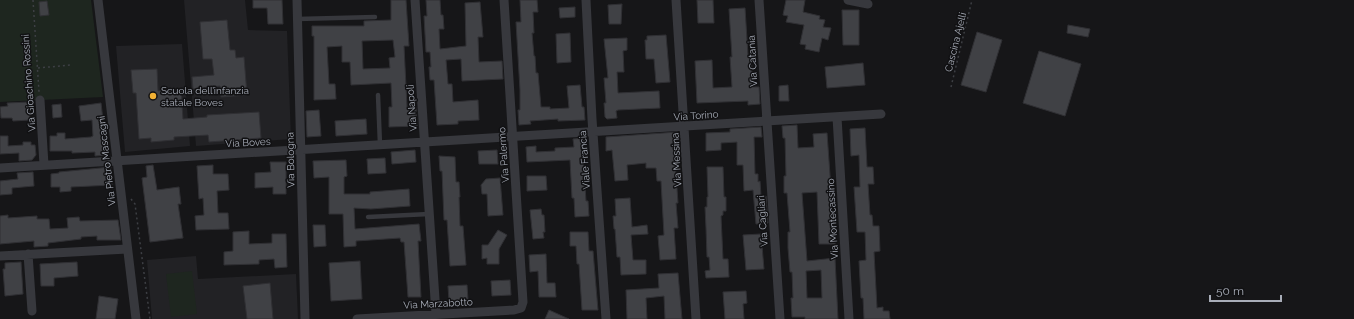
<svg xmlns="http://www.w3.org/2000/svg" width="1354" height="319" viewBox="0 0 1354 319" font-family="Raleway,sans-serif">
<rect width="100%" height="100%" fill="#161618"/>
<path fill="#222225" d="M184 0H245L248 30 287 31 291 139 196 146Z
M182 44 190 146 125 152 116 46Z
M196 256 198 279 296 274 298 319H152L147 260Z"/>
<path fill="#1e261f" d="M0 0H91L103 97 0 102Z
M192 271 197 314 171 317 166 274Z"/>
<path fill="#404145" stroke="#303034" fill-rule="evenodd" d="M253 0H282L283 24H268L267 8H253Z
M391 0H406L409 46H404L407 107H416L417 126 389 127V107H392L391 83 351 85 350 62H342V46L327 47 329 84H335L336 99 314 100V36H312V26H364V21L391 20ZM393 40 395 57 389 58 390 68 363 69 362 41Z
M426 0H440L441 15H443L444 29H439L440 49 466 46 465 3 480 2 483 37H478L479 62 502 61 503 79 462 81 461 59 446 60 448 84H452L453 102 478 100 479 120 458 121V124L437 125 434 80H430L429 67H431L430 52H426L424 16H427Z
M520 0H537L538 12H533L534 33H532L534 56H535L536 73H538L541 107H550V109L569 108 567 86 580 85 582 107H584L585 120 558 121V119L530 121 531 124 519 125 518 110H520V90L516 22H521Z
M697 0H713L714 23H698Z
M786 0H805L803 12 820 16 819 19 825 20 823 27 831 28 828 40 822 38 819 52 805 49 806 45 800 44 804 25 786 22 788 16 783 15Z
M47 1 49 15 40 16 39 2Z
M622 4 621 24H609L608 5Z
M575 7V17L560 18 559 8Z
M745 8 748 56H751L753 87H759L760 104 748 105V101L697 103 695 61 712 60 713 88 732 87 730 57H732L729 9Z
M842 10H859V45H843Z
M227 20 230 50H235L236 58 244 57 247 95 221 97 220 86 193 89 192 77 214 75 212 59H203L200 22Z
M1068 25 1090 29 1088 37 1067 33Z
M977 32 1002 40 986 92 961 85Z
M570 33 571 62 557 63 556 34Z
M666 35 670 82 656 83 654 59H646L645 40H647V36Z
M627 38V50L623 51 624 72H617L618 93 659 91 660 108 618 110 616 111 617 118 607 119 605 117 604 103H606L604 78H608L604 39Z
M1039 51 1081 64 1065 116 1023 103Z
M863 63 865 85 827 88 825 67Z
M157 69 158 91 181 89 183 119 207 117V115L259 112 261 138 209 142 208 135 174 137V140L151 142V138L139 139 136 93H133L131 70Z
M788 85 789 101H779V86Z
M29 102 30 120 13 121 12 118H1L0 107 8 106 7 103Z
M101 103 107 155 95 156V152L72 153V151H50V136H57V133H65V139L91 137 93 136 92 120 81 121 79 106Z
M61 104 62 117 53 118 52 105Z
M319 110 321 136 307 137 306 111Z
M366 119 367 134 336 136 335 121Z
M797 125 798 148 814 147 813 134 827 133 833 217H834L835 244H819L817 192 802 193 807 261 835 258 838 319H805V317H792L791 298H793L792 272H790L788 248V232H790L787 193H784V176H786L785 138H783L782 126ZM821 270 822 298H807L806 271Z
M761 127 762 137H754L755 174H758V182L760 181 761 196H766L768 223 756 224 753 190 744 191 743 165H737V142L721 143V150L706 151V133L730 132V129Z
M865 128 867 167H873L874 184H868L870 215H872L873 226H879L880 251 874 252 877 308 883 307V311H889L890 319H864L863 298H861L859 261 866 260 865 232H857L854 187H860L859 155 851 156 850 129Z
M678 132 679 146H677V161H675L678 203H676L678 228H674L676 259 660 260 658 236 664 235 661 181H657L656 168H646V163L627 165 628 180 615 181 612 150 606 151V137Z
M0 136H8V146L23 145V142H31V145H35L36 155 32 160 19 161V153L0 154Z
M585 138 587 156H583L586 201H588L589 216 575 217 574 198H572L570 160 527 162 526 147 536 146V152L555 151V148L574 147 573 139Z
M415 150 416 162 392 164 391 152Z
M497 150 498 164H479L478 151Z
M439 156 455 157 456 182H459L460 197H459L460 226H463L466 265 450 266 447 220H444L442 171H440Z
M385 158 386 173 368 174 367 159Z
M346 160 347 176 344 177V194H370V192L409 189 410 206 371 209 354 208 355 229 419 224 421 241H418L421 297H408L404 242H401L400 238 356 241V246L344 247 343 214H329V177L314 178 313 161Z
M270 162H286V194H273V187L255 188V173L271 172Z
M153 165 157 190 179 187 181 204H178L183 238 150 242 142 178 147 177 146 166Z
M213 165V174H228L229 190 217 191 218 213H228L229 229 196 230 195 216 204 215 203 198 199 199 197 166Z
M111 167 112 185 71 187V191L60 192V187H51V174L59 173V172Z
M707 167H723L724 197H726V211H723V215L721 216 723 259H728L729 277 706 278 705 271 710 270 709 257H707L706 228 705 207H707V197H708Z
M33 172 34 186 12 188V194L0 195V181L18 179 17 173Z
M527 176H546L547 190 527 191Z
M500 178 503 215 488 216 487 194H482L481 185 486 179Z
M630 198 632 227 647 225 648 234 631 235 633 260H646V274L621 275 620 257H617L615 229H614L613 216H616L615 199Z
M541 209 542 215H544L545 232H543L544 238 533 239 530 210Z
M8 215V218L37 216V219H49L50 229 68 228 67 218 79 217 80 221 118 220 121 240H97V236L81 237V239L48 243V246L34 247V241L0 244V216Z
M313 225H325L326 246 314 247Z
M498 230 507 235 499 249V264H487V258L482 259V245H488Z
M249 231V244L272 243V234H286L287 267 275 268 274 259 259 260V264L224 265V252L233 251V232Z
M570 232H588L589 251H593L598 310H582L579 264H577L576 246H570Z
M761 234 764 269 746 270 743 235Z
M546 254 547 283H555L556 297H539L538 271 530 272 529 255Z
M360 261 362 299 331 301 329 263Z
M21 262 23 294 5 296 3 269H5V263Z
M77 262 78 276 54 278V286H41L40 264Z
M678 273 682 319H665L664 296 646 298 647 319H627L626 290 659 288 658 274Z
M510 280 511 295 492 296 491 281Z
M270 283 273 319H247L243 286Z
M467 285 468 300 449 301 448 286Z
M746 291 747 303 743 304 744 319H725L723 292Z
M99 296 118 299 115 319H96Z
M549 310 569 319H545Z"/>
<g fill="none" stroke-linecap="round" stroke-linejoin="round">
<path stroke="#3d3f44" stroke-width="1.5" stroke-dasharray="2 3" stroke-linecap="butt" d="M33 0 39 92
M38 68 71 65
M951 87 972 0
M131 199 135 204 150 319"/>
<path stroke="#37383d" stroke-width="4.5" d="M297 19 375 17
M378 95 380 145
M368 217 429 214"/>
<path stroke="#37383d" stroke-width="9" d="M98 0 136 319
M297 0 305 319
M415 0 436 314
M586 0 592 119 606 319
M676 0 696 319
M759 0 780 319
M848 0 868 4
M40 100 44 165
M837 117 849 319
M0 168 881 114
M28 254 32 311
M0 256 127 249
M357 319 514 310 521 308 523 302 504 0"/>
</g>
<circle fill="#f2b134" stroke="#111113" stroke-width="1.5" cx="153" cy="96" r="4"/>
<g text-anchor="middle" stroke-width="3" stroke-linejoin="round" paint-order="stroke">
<g font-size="10" fill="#a8adb8" stroke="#111113">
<text transform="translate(955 42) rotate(-76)" y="4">Cascina Ajelli</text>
<text transform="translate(752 61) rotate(-93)" y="4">Via Catania</text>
<text transform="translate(28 83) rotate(-94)" y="4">Via Gioachino Rossini</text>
<text transform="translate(411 108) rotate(-94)" y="4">Via Napoli</text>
<text transform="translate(696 115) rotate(-4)" y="4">Via Torino</text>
<text transform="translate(248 142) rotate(-3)" y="4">Via Boves</text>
<text transform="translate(503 155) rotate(-94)" y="4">Via Palermo</text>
<text transform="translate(290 160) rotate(-91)" y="4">Via Bologna</text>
<text transform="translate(584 160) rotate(-94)" y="4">Viale Francia</text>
<text transform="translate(676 160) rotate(-93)" y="4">Via Messina</text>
<text transform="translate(106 161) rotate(-97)" y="4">Via Pietro Mascagni</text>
<text transform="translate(832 219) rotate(-93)" y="4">Via Montecassino</text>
<text transform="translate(762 221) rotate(-94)" y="4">Via Cagliari</text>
<text transform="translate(438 303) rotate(-3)" y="4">Via Marzabotto</text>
</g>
<g font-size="10" fill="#a8adb8" stroke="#111113" text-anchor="start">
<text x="161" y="94">Scuola dell’infanzia<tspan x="161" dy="12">statale Boves</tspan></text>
</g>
</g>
<path d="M1210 295v6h71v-6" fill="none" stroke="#a8adb8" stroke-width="2"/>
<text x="1216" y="295" font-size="12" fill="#a8adb8" stroke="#111113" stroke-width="3" paint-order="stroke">50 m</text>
</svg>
